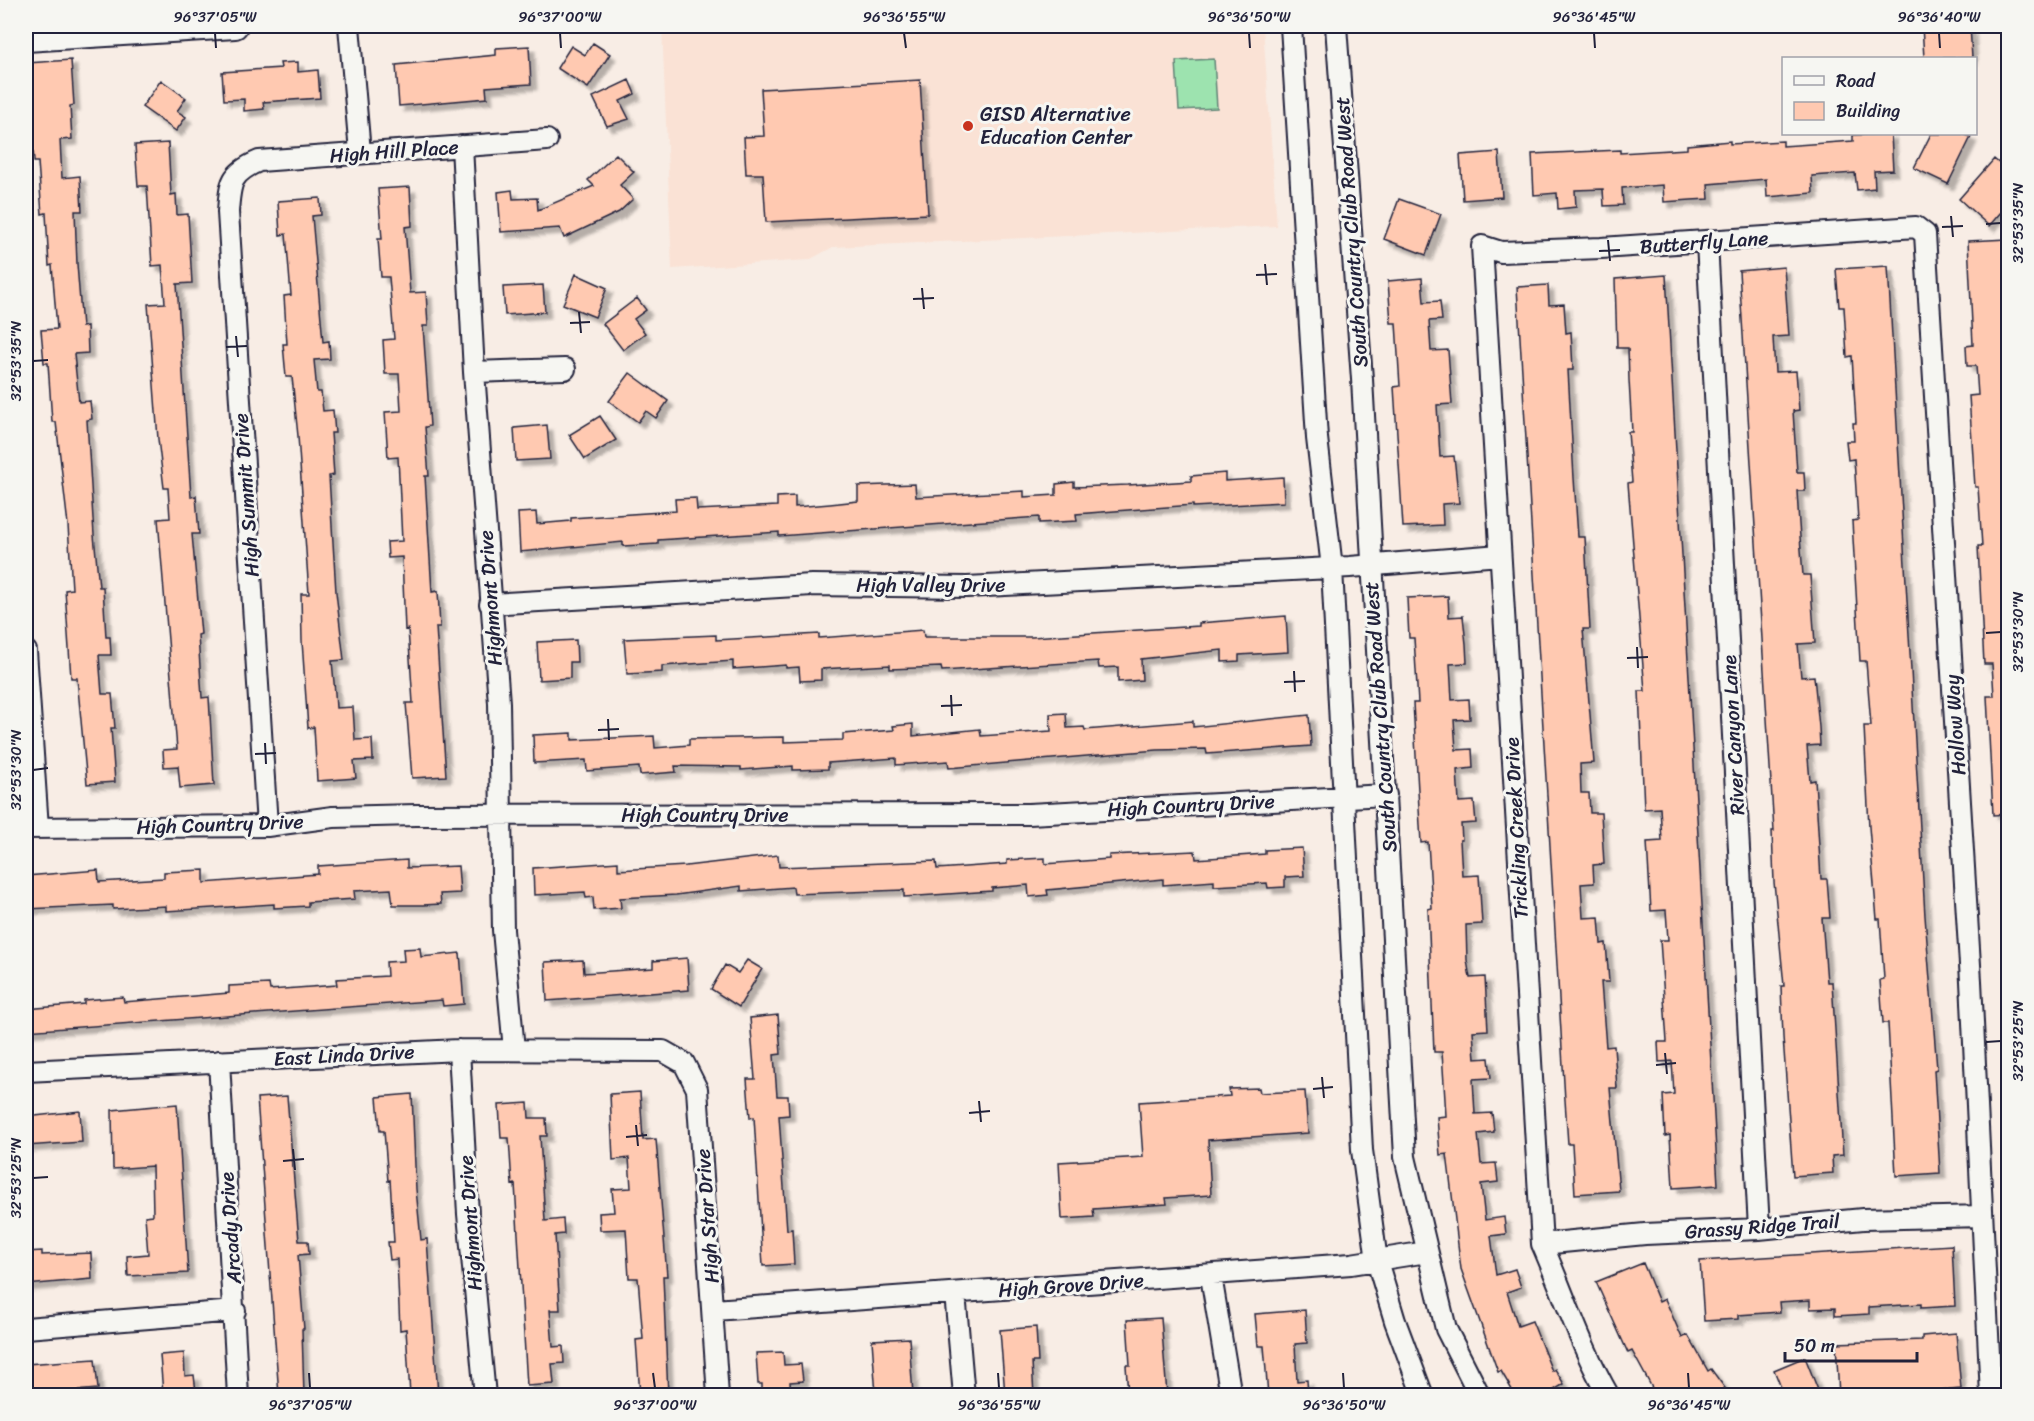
<svg xmlns="http://www.w3.org/2000/svg" width="2034" height="1421" viewBox="0 0 2034 1421" font-family="Sriracha,sans-serif">
<defs>
<filter id="shadow"><feDropShadow dx="5.5" dy="5.5" stdDeviation="1.5" flood-color="#0004"/></filter>
</defs>
<rect width="100%" height="100%" fill="#f8ede5"/>
<filter id="ink" filterUnits="userSpaceOnUse"><feTurbulence type="fractalNoise" baseFrequency=".0167" numOctaves="2"/><feDisplacementMap in="SourceGraphic" scale="12" xChannelSelector="R" yChannelSelector="G"/><feConvolveMatrix kernelMatrix="1 2 1 2 8 2 1 2 1" color-interpolation-filters="sRGB"/></filter>
<g filter="url(#ink)">
<path fill="#fae2d5" d="M662 26H1263L1277 226 833 247 809 260 672 269Z"/>
<path fill="#9de3af" stroke="#608275" stroke-width="1.5" d="M1214 59 1217 108 1179 110 1176 61Z"/>
<path fill="#ffc9b1" stroke="#22223b" stroke-width="1.5" filter="url(#shadow)" d="M1922 26H1970L1972 58H1924Z
M593 43 610 54 588 88 557 68 571 46 585 55Z
M529 46 531 84 486 87 487 98 399 106 396 65 496 55V48Z
M71 60 74 105 70 106 72 139 60 140 62 178 80 176 82 211H75L77 264 82 327 87 326 88 353 74 354 79 402 90 401 92 419 87 420 94 535 99 587H103L106 637H110L111 655H99L102 694H112L115 728H111L115 782 87 784 77 678H71L65 590 72 589 68 525 56 422H52L48 363H44L41 330 57 329 52 265 49 266 46 213 42 214 38 162H34L27 63Z
M298 62V72L318 70 320 98 263 102 264 109 244 111V99L224 100 222 72 281 68 280 63Z
M161 80 186 98 177 111 186 117 176 131 142 107Z
M629 80 635 94 620 101 629 119 607 126 593 97Z
M920 80 928 214 766 222 763 174H746L744 137 764 136 761 89Z
M1891 134 1893 170 1874 171 1875 188 1857 190 1855 173 1812 176 1813 193 1767 197 1766 179 1708 184 1709 199 1691 200 1664 202 1663 185 1622 188 1623 205 1604 206 1603 189 1575 190 1576 207 1558 209 1557 193 1534 195 1532 154 1620 150V153L1687 149V145L1730 141V144L1783 141V146L1853 141V135Z
M1931 134H1963L1971 137 1948 184 1914 168Z
M168 143 171 195 176 194 177 215 188 214 192 283 177 284 191 497 196 496 199 534H192L201 634 198 635 202 698 209 697 214 785 180 788 178 766 164 767 163 750 177 749 158 519 170 518 168 488H164L158 439 148 304 165 303 162 265 152 266 147 186H138L135 145Z
M1499 152 1502 197 1463 200 1460 155Z
M616 154 634 172 620 185 633 199 619 212 564 238 560 228 501 232 498 192 512 190 513 199 537 198 538 210 594 186 588 180Z
M1994 159 2008 171V204L1989 226 1959 199Z
M410 187 412 226 405 227 410 293 426 292 428 326H423L430 426 425 427 429 476H425L432 592 438 591 440 627H436L446 776 412 778 406 703H413L408 629 405 630 402 557 388 558 387 542 402 541 398 457 388 458 385 412 401 411 399 374H385L383 340 394 339 389 277H381L378 239H382L378 189Z
M320 198 321 215 312 216 323 342 329 341 330 359 314 360 317 392H321L323 411 333 410 335 433H331L334 475 329 476 336 592 344 660 332 661 335 693 336 708 353 707 355 740 372 739 373 760 354 761 356 778 317 781 314 727 308 728 302 641 301 594H309L298 436 292 377H286L283 344H287L284 296 291 295 286 234 280 235 278 201Z
M1399 199 1441 214 1426 255 1384 239Z
M2008 239V814L1993 815 1987 696H1994L1992 664H1984L1978 546H1982L1978 487H1975L1969 396 1978 395 1976 366H1967L1966 346 1973 345 1968 241Z
M1888 266 1925 916 1937 1069 1934 1070 1940 1173 1896 1176 1888 1023H1883L1880 980 1884 979 1880 919H1877L1869 827 1864 726H1871L1866 661H1860L1852 521 1858 520 1854 459 1848 460 1846 441H1854L1853 423H1856L1852 356 1847 357 1844 307H1839L1836 269Z
M1784 267 1789 336 1773 337 1775 372 1796 371 1799 410 1793 411 1797 472H1804L1805 491H1797L1799 524 1803 575H1810L1815 643 1798 644 1801 677 1814 676 1819 727 1820 745 1807 746 1810 781 1815 780 1821 879H1827L1830 918H1822L1827 982H1832L1843 1155 1832 1156 1833 1173 1793 1176 1783 1037 1781 986H1784L1774 882 1772 831H1774L1739 271Z
M576 274 607 288 595 317 563 304Z
M1666 275 1718 1185 1673 1188 1670 1135 1665 1136 1663 1095 1674 1094 1672 1061 1659 1062 1658 1042H1667L1660 940H1668L1666 910 1651 911 1647 842 1662 841 1660 808 1644 809 1639 691H1645L1628 483 1632 482 1628 432H1632L1629 380 1628 348H1617L1615 279Z
M1422 278 1424 302 1440 301 1442 320 1429 321 1431 351 1448 350 1452 404 1437 405 1440 457 1454 456 1459 503 1442 504 1443 525 1403 527 1394 387 1400 386 1396 323H1391L1388 281Z
M543 285 545 312 505 315 503 287Z
M1548 285 1549 305 1564 304 1566 333 1571 332 1573 370H1568L1574 478 1578 537H1585L1587 575 1590 629H1583L1594 763 1580 764 1581 793H1589L1590 813H1601L1604 864 1593 865 1594 883 1581 884 1583 918 1599 917 1601 944 1606 943 1609 982H1601L1606 1047 1614 1046 1617 1088H1610L1619 1191 1575 1194 1572 1144H1568L1565 1100 1517 287Z
M637 298 646 310 634 319 645 333 623 350 603 324Z
M630 373 668 401 656 418 646 411 638 422 609 401Z
M600 416 616 440 585 459 569 435Z
M547 425 550 459 516 461 514 428Z
M1225 473V481L1283 477 1284 502 1193 507V505L1076 514 1077 521 1039 523V517L779 536V532L658 540V544L623 546V542L520 552 518 513 536 512 537 524 571 521V518L676 511 675 499 696 498 697 510 777 506V497L795 496V507L830 504 858 501V486L915 484 916 497 1024 491V497L1056 495V484L1074 482V487L1128 485 1191 481V476Z
M1448 596 1449 617 1463 616 1466 644 1467 663 1450 664 1452 700 1469 699 1470 719 1454 720 1456 750 1472 749 1473 768 1457 770 1459 802 1474 801 1476 823 1461 824 1462 840H1460L1462 876 1479 875 1482 924 1466 925 1467 960 1470 978 1485 977 1488 1030 1473 1031 1475 1059 1489 1058 1491 1078 1473 1079 1475 1114 1492 1113 1494 1132 1478 1134 1481 1164 1496 1163 1498 1182 1481 1184 1485 1220 1504 1217 1506 1234 1491 1236 1496 1275 1515 1269 1521 1287 1507 1292 1518 1326 1532 1321 1552 1371 1555 1369 1564 1384 1554 1390 1557 1395H1515L1501 1371 1498 1372 1461 1269 1447 1154 1440 1155 1437 1117 1446 1116 1442 1052H1434L1428 909 1432 908 1428 842 1421 843 1413 703H1418L1414 638H1409L1407 598Z
M1286 616 1288 652 1239 655V661L1222 662V650L1141 659 1142 680 1118 682V667L1099 668 1098 661 942 671 941 667 890 669V665L821 669V680L800 681 799 667 786 668V665L733 669V661L662 666V672L627 674 624 639 716 635V640L819 634V638L923 630 924 637H1032L1199 626V623Z
M576 640 577 662H570V678L539 680 537 642Z
M1066 713 1067 728 1084 727 1085 730 1193 721V727L1309 715 1311 746 1207 754 1206 749 1157 750 949 768 948 761 896 765V758L828 763V769L793 770V766L741 770V767L675 766 676 772 640 775 639 767 587 771 586 760 534 763 533 735 572 733V740L654 736 655 748 689 745V739L784 737V742L843 740V734L894 730 893 726 913 724V736L980 729 981 736 1051 731 1050 714Z
M1302 848 1304 876 1285 877V887L1268 888 1267 883 1214 886V881L1163 885V879L1047 890 1048 895 1029 897 1028 885 992 888V891L904 897V890L794 894 793 887 741 891V886L676 895 620 898 621 908 594 910 593 897 586 898 585 892 534 895 533 868 618 862V870L686 866 778 855 779 867 936 861 937 869 1007 864V860L1045 858V864L1109 859V855L1195 851 1196 859 1265 854V850Z
M407 860V868L458 866 460 893 440 894 441 904 423 905H393L391 889 354 891 355 899 308 902V906L274 908V904L166 911V906L113 909V905L26 909V876L98 870 99 882 164 878V872L204 870V883L318 874V866Z
M420 948 421 957 460 953 464 1004 443 1006 442 1000 26 1031V1009L84 1004V1000L123 997 124 1002 229 993V986L269 984 270 990 337 985 336 979 387 976 386 962 404 961 403 949Z
M687 958 689 990 547 1001 545 962 583 960 584 973 653 968V961Z
M747 960 762 969 739 1007 711 989 725 965 738 973Z
M778 1015 781 1054 774 1055 777 1096H788L789 1115 779 1116 787 1230 792 1229 794 1264 763 1266 754 1117 750 1118 747 1079H755L750 1018Z
M1259 1088 1260 1093 1305 1091 1308 1133 1208 1140 1211 1195 1166 1198 1167 1204 1093 1209 1094 1217 1062 1219 1059 1162 1143 1157 1139 1102 1230 1096 1229 1089Z
M640 1092 643 1140 656 1139 667 1276H663L668 1395H640L636 1340 643 1339 638 1278H629L626 1229 600 1230 599 1213 614 1212 612 1189 631 1188 629 1158 613 1160 610 1094Z
M412 1094 416 1189 421 1240 427 1239 438 1395H410L406 1329 400 1330 397 1259 390 1260 388 1242H394L390 1180 388 1181 384 1131H380L377 1097Z
M287 1096 299 1241H308L309 1254 298 1255 304 1329H302L304 1395H279L257 1098Z
M528 1103 529 1118H546L547 1136H540L545 1221 563 1219 564 1234 555 1235 560 1310H550L553 1347 563 1346 564 1363 552 1364 554 1384 527 1386 515 1184 512 1185 509 1138H501L499 1105Z
M177 1104 188 1273 128 1276 127 1256 148 1254 145 1216 153 1215 152 1166 113 1169 112 1110Z
M80 1111 82 1142 26 1146V1117Z
M1952 1245 1955 1306 1921 1308V1304L1869 1307V1314L1835 1316V1308L1810 1309V1300L1779 1302 1780 1312 1738 1315V1319L1704 1321 1700 1261Z
M42 1251V1255L91 1253 92 1279 26 1285V1252Z
M1643 1263 1659 1302 1665 1299 1682 1338 1688 1335 1708 1371 1711 1369 1730 1395H1656L1632 1351 1628 1353 1596 1282Z
M1305 1310 1307 1343 1295 1344 1297 1381 1307 1380 1308 1395H1268L1264 1346H1258L1255 1314Z
M1161 1318 1167 1395H1128L1126 1365H1130L1127 1320Z
M1036 1327 1038 1362H1032L1034 1395H1005L1000 1330Z
M1956 1333 1961 1389 1918 1393V1395H1839L1836 1343 1922 1340V1336Z
M909 1338 913 1395H876L872 1340Z
M783 1352 784 1365 801 1364 803 1381 790 1382 791 1395H762V1384H758L756 1353Z
M184 1353 185 1376 194 1375 196 1392 163 1394 160 1355Z
M1805 1357 1820 1395H1784L1774 1370Z
M95 1359 98 1389 26 1395V1364Z"/>
<g fill="none" stroke-linecap="round" stroke-linejoin="round">
<g stroke="#22223b" stroke-width="24">
<path id="minor" d="M349 26 360 152
M1291 26 1317 438 1332 568 1362 1150 1377 1261 1395 1321 1423 1396
M1336 26 1362 379 1405 1157 1446 1329 1480 1396
M462 146 474 372 499 703 503 930 514 1050
M1707 242 1759 1229
M474 372 565 369
M490 604 812 585 967 587 1350 567 1500 555
M26 651 38 828
M267 826 228 212C230 182 231 173 259 161L547 140
M26 828 267 826 333 817 416 815 1029 814 1386 795
M459 1050 468 1214 485 1396
M219 1061 238 1396
M26 1071 459 1050 663 1051 684 1063 697 1089 718 1396
M1542 1244 1645 1234 1759 1229 1863 1219 1982 1216
M1211 1276 1231 1396
M955 1293 964 1396
M714 1310 1351 1264 1427 1252
M26 1328 235 1311
M1609 1396C1581 1348 1564 1294 1542 1244L1482 246 1501 252 1601 248 1916 227 1925 234 1971 981 1991 1396"/>
</g>
<g stroke="#22223b" stroke-width="28">
<path id="major" d="M26 39 235 26"/>
</g>
<use href="#minor" stroke="#f6f6f2" stroke-width="20"/>
<use href="#major" stroke="#f6f6f2" stroke-width="24"/>
</g>
</g>
<path fill="none" stroke="#22223b" stroke-width="2" d="M215 33 216 48M560 33 561 48M904 33 906 48M1249 33 1250 48M1594 33 1595 48M1939 33 1940 48M1951 216 1953 237M1986 224 2001 223M1942 227 1963 226M1608 240 1610 261M1599 251 1620 250M1265 264 1267 285M1256 275 1277 274M922 288 924 309M913 299 934 298M579 312 581 333M570 323 590 322M236 336 238 357M226 347 247 346M33 361 48 360M1986 633 2001 632M1637 647 1638 668M1627 658 1648 657M1294 671 1295 692M1284 682 1305 681M951 695 952 716M941 706 962 705M608 719 609 740M598 730 619 729M265 743 266 764M255 754 276 753M33 770 48 768M1986 1042 2001 1041M1665 1053 1667 1074M1656 1065 1676 1063M1322 1077 1324 1098M1313 1089 1333 1087M979 1101 981 1122M969 1113 990 1111M636 1125 638 1146M626 1137 647 1135M293 1149 295 1170M283 1161 304 1159M33 1178 48 1177M309 1373 310 1388M653 1373 655 1388M998 1373 999 1388M1343 1373 1344 1388M1688 1373 1689 1388"/>
<circle fill="#c8321e" stroke="#f6f6f2" stroke-width="2" cx="968" cy="126" r="6"/>
<g text-anchor="middle" stroke-width="6" stroke-linejoin="round" paint-order="stroke">
<g font-size="20" fill="#22223b" stroke="#f6f6f2" text-anchor="start">
<text x="980" y="121">GISD Alternative<tspan x="980" dy="23">Education Center</tspan></text>
</g>
<g font-size="20" fill="#22223b" stroke="#f6f6f2">
<text transform="translate(394 151) rotate(-4)" y="7">High Hill Place</text>
<text transform="translate(1351 232) rotate(-94)" y="7">South Country Club Road West</text>
<text transform="translate(1704 242) rotate(-4)" y="7">Butterfly Lane</text>
<text transform="translate(246 495) rotate(-94)" y="7">High Summit Drive</text>
<text x="931" y="592">High Valley Drive</text>
<text transform="translate(490 598) rotate(-94)" y="7">Highmont Drive</text>
<text transform="translate(1380 717) rotate(-94)" y="7">South Country Club Road West</text>
<text transform="translate(1955 725) rotate(-94)" y="7">Hollow Way</text>
<text transform="translate(1733 735) rotate(-93)" y="7">River Canyon Lane</text>
<text transform="translate(1191 805) rotate(-3)" y="7">High Country Drive</text>
<text x="705" y="822">High Country Drive</text>
<text transform="translate(220 824) rotate(-2)" y="7">High Country Drive</text>
<text transform="translate(1516 828) rotate(-93)" y="7">Trickling Creek Drive</text>
<text transform="translate(344 1055) rotate(-3)" y="7">East Linda Drive</text>
<text transform="translate(707 1216) rotate(-94)" y="7">High Star Drive</text>
<text transform="translate(470 1223) rotate(-94)" y="7">Highmont Drive</text>
<text transform="translate(1762 1226) rotate(-4)" y="7">Grassy Ridge Trail</text>
<text transform="translate(230 1228) rotate(-94)" y="7">Arcady Drive</text>
<text transform="translate(1071 1285) rotate(-4)" y="7">High Grove Drive</text>
</g>
</g>
<rect width="2034" height="1421" fill="none" stroke="#f6f6f2" stroke-width="66"/>
<rect x="1782" y="57" width="195" height="78" fill="#f6f6f2" stroke="#a1a1a9" stroke-width="1.5"/>
<rect x="1794" y="76" width="30" height="9" fill="#f6f6f2" stroke="#a1a1a9" stroke-width="1.5"/>
<text x="1836" y="87" font-size="18" fill="#22223b">Road</text>
<rect x="1794" y="102" width="30" height="18" fill="#ffc9b1" stroke="#a1a1a9" stroke-width="1.5"/>
<text x="1836" y="117" font-size="18" fill="#22223b">Building</text>
<path d="M1785 1352v9h132v-9" fill="none" stroke="#22223b" stroke-width="3"/>
<text x="1794" y="1352" font-size="18" fill="#22223b" stroke="#f6f6f2" stroke-width="4.5" paint-order="stroke">50 m</text>
<rect x="33" y="33" width="1968" height="1355" fill="none" stroke="#22223b" stroke-width="2"/>
<g font-size="15" text-anchor="middle" fill="#22223b">
<text x="215" y="22">96°37'05"W</text>
<text x="560" y="22">96°37'00"W</text>
<text x="904" y="22">96°36'55"W</text>
<text x="1249" y="22">96°36'50"W</text>
<text x="1594" y="22">96°36'45"W</text>
<text x="1939" y="22">96°36'40"W</text>
<text transform="translate(2018 223) rotate(-90)" y="5">32°53'35"N</text>
<text transform="translate(16 361) rotate(-90)" y="5">32°53'35"N</text>
<text transform="translate(2018 632) rotate(-90)" y="5">32°53'30"N</text>
<text transform="translate(16 770) rotate(-90)" y="5">32°53'30"N</text>
<text transform="translate(2018 1041) rotate(-90)" y="5">32°53'25"N</text>
<text transform="translate(16 1178) rotate(-90)" y="5">32°53'25"N</text>
<text x="310" y="1410">96°37'05"W</text>
<text x="655" y="1410">96°37'00"W</text>
<text x="999" y="1410">96°36'55"W</text>
<text x="1344" y="1410">96°36'50"W</text>
<text x="1689" y="1410">96°36'45"W</text>
</g>
</svg>
